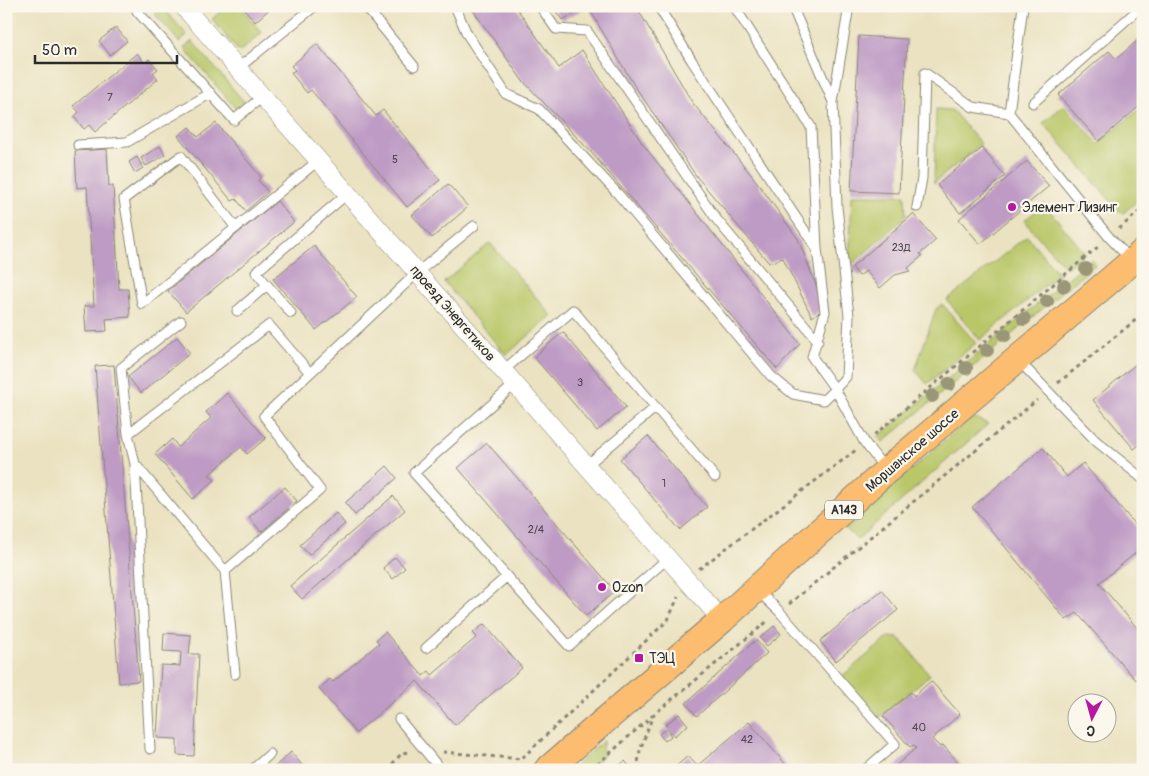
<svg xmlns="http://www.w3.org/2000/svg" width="1149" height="776" viewBox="0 0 1149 776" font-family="Pangolin,sans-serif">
<rect width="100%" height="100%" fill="#fbf7ec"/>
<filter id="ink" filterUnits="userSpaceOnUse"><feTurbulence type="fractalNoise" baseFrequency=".02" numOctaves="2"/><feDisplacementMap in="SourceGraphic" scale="10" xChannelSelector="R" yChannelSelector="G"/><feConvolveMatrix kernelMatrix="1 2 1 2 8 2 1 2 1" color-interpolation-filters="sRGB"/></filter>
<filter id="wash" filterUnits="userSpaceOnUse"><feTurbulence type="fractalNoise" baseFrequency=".0096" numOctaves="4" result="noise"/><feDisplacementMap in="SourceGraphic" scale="20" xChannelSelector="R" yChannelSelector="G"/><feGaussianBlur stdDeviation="1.12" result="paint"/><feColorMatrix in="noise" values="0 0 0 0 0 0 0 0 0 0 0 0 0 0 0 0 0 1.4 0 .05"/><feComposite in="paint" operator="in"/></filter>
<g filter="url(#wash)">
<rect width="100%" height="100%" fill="#eae2c0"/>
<path fill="#bac769" stroke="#72794a" d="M227 6H240L262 33 239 52 212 19Z
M163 8 187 35 179 42 155 14Z
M192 41 246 104 238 111 184 48Z
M1064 105 1098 144 1143 106V196L1122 214 1043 123Z
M936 109 952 110 981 144 934 183Z
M852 195H905L906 216 849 267Z
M1044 204 1085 253 1066 268 1024 221Z
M1027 236 1059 274 980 340 947 300Z
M490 243 552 316 506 355 444 282Z
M1091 259 1095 265 883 442 878 437Z
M942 304 976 343 927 384 915 370 936 309Z
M975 418 988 424 857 540 845 528 966 422Z
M889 637 899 638 930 675 876 720 841 677Z
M604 740 602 749 604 755 586 770H571Z"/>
<g id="blocks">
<path fill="#be9bc5" d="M242 6H273L255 22Z
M470 6H515L559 68 582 50 642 143 800 344 777 369 590 151 522 80Z
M552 6H636L692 102 757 182 798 239 825 308 812 317 783 258 769 263 697 177 634 85 588 7 562 20Z
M116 27 127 41 110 55 99 41Z
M859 36 907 39 899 193 851 191Z
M1143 36V103L1099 141 1058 95 1109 51 1116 59Z
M317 44 376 116 383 110 440 180 407 207 311 90 307 93 291 73 295 70 291 66Z
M137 53 145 63 149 59 158 69 153 73 158 79 95 132 89 125 84 129 74 117 79 112 73 106Z
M216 123 261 177 258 180 268 192 246 211 236 199 232 201 178 136 189 127 198 137Z
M160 146 165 155 146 166 141 158Z
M982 148 1005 176 960 213 937 185Z
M107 149 109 186H113L119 289H128L130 317 106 319 107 331 86 332 84 306H94L87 187 77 188 75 151Z
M137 157 143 168 135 173 129 162Z
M1027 161 1049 186 980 244 959 219Z
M448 184 468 207 432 238 412 215Z
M277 201 294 222 186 312 168 291Z
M913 214 936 240 920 254 922 256 908 268 910 271 895 275 880 288 866 271 859 276 852 267Z
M314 246 357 297 316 330 273 279Z
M563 332 626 407 597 431 534 357Z
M177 337 190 353 141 393 128 377Z
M1143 358V442L1134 449 1093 400Z
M114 365 139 681 119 683 95 366Z
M227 393 266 438 247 454 241 447 209 475 215 480 193 499 155 454 172 439 178 447 211 418 206 412Z
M648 436 707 507 680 530 620 459Z
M487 443 615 591 586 616 458 468Z
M1043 448 1067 477 1083 463 1143 534V547L1099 583 1143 635V681L1139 677 1136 680 1077 613 1066 620 972 507Z
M387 466 397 478 355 515 345 503Z
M285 487 297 501 261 532 249 517Z
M393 496 405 510 302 599 290 586Z
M336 513 345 524 309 555 300 545Z
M395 557 405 568 393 579 383 568Z
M882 590 898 610 836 661 820 641Z
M484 624 522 668 455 725 417 681 356 733 319 689 330 679 333 682 379 643 376 640 385 632 423 676 429 671 432 675 477 637 473 633Z
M774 626 781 634 767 646 760 638Z
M164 633 191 635 189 654H199L194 756 177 755V739L157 738 161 665 180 666 181 652 163 651Z
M756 640 767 653 697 716 686 703Z
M931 681 960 714 932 739 940 747 943 745 965 770H891L916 748 913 745 910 747 883 716 911 692 914 696Z
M679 714 688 725 674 736 665 725Z
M749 722 787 766 782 770 673 769 688 756 697 766Z
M666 729 671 736 665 741 659 734Z
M291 752 306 770H271Z
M625 761 632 770H620L617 767Z"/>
</g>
</g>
<g filter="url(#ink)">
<use href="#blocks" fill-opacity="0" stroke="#8a8676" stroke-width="1"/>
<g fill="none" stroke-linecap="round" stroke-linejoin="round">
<g stroke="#8a8676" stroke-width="11">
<path id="lane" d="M365 6 414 66
M455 6 467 34 506 94 539 109 618 194 771 376 793 394 824 400 835 389 812 357 825 312 817 249 692 61 658 6
M540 6 556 29 587 31 717 220 818 341
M734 6 811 127 817 249
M792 6 833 102 837 207 849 316 846 377 835 389 865 443 885 469
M137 11 234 120 262 97
M237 69 315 6
M833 102 849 6
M1033 103 1142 6
M1009 113 1023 6
M78 145 127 142 211 93
M917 207 922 178 925 73 973 107 1009 113 1109 237 1130 259
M236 228 181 156 124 199 142 304 319 160
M237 311 267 285
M291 313 256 272 348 193
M1018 360 1096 441 1143 479
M504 370 573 310 715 477
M515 384 414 473 569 646 668 558
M128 434 121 368 181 321
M135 464 150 749
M587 465 656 407
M225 571 135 464 128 434 269 325 310 373
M757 590 779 611 895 744 865 770
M426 648 506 577
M235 674 225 571 320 490 264 416 418 272 474 226
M399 719 441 770
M252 770 270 754"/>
</g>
<g stroke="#8a8676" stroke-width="19">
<path id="street" d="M183 6 722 620"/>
</g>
<g stroke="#8a8676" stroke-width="28">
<path id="primary" d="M547 770 722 620 886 471 1143 252"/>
</g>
<path stroke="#8a8676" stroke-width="3" stroke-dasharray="4 4" stroke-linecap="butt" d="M1119 229 1143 208
M1058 383 1143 314
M874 435 1099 246
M699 569 856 450
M789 604 1037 400
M443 752 521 759 668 620 678 597
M387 770 402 753 410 752
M591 770 652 716
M637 770 640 750 653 715 769 620"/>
<use href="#lane" stroke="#fff" stroke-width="9"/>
<use href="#street" stroke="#fff" stroke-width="18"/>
<use href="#primary" stroke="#fcbd6f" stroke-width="26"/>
</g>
<g fill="#999778">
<circle cx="1086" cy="269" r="7"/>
<circle cx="1064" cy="286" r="7"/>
<circle cx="1047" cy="301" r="7"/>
<circle cx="1024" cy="319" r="7"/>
<circle cx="1005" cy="335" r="7"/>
<circle cx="987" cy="350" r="7"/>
<circle cx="966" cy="368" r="7"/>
<circle cx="949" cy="384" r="7"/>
<circle cx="932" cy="396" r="7"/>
</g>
</g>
<g fill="#b5179e" stroke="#fbf7ec" stroke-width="2">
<circle cx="1012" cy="207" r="5"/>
<circle cx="602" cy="587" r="5"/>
<rect x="634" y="653" width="10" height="10" rx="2.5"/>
</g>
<g text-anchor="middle" stroke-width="4.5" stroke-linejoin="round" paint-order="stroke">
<g font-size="11" fill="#504752">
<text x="110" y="101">7</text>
<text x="395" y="163">5</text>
<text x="901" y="251">23Д</text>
<text x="580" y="386">3</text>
<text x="664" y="487">1</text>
<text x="536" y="533">2/4</text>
<text x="919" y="731">40</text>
<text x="747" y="743">42</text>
</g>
<rect fill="#fbf7ec" stroke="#696865" stroke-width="1" x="825" y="500.5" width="38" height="19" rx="4"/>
<g font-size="12" font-weight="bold" fill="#2b2b2b">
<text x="844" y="514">А143</text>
</g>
<g font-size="14" fill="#2b2b2b" stroke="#fbf7ec" text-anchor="start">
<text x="1022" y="212">Элемент Лизинг</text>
<text x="612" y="592">Ozon</text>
<text x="649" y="663">ТЭЦ</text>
</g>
<g font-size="14" fill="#2b2b2b" stroke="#fbf7ec">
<text transform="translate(453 313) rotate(49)" y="5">проезд Энергетиков</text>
<text transform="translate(912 450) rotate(-41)" y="5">Моршанское шоссе</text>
</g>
</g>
<rect width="1149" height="776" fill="none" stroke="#fbf7ec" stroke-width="25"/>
<g transform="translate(1092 718) rotate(186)"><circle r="24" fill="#fbf7ec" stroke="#a8a59f"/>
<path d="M0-4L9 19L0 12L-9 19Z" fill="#b5179e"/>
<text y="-8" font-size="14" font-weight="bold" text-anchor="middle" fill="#2b2b2b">С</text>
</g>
<path d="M35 55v8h142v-8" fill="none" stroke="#2b2b2b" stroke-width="2.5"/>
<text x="42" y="55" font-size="15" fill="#2b2b2b" stroke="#fbf7ec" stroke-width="4" paint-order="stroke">50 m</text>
</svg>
